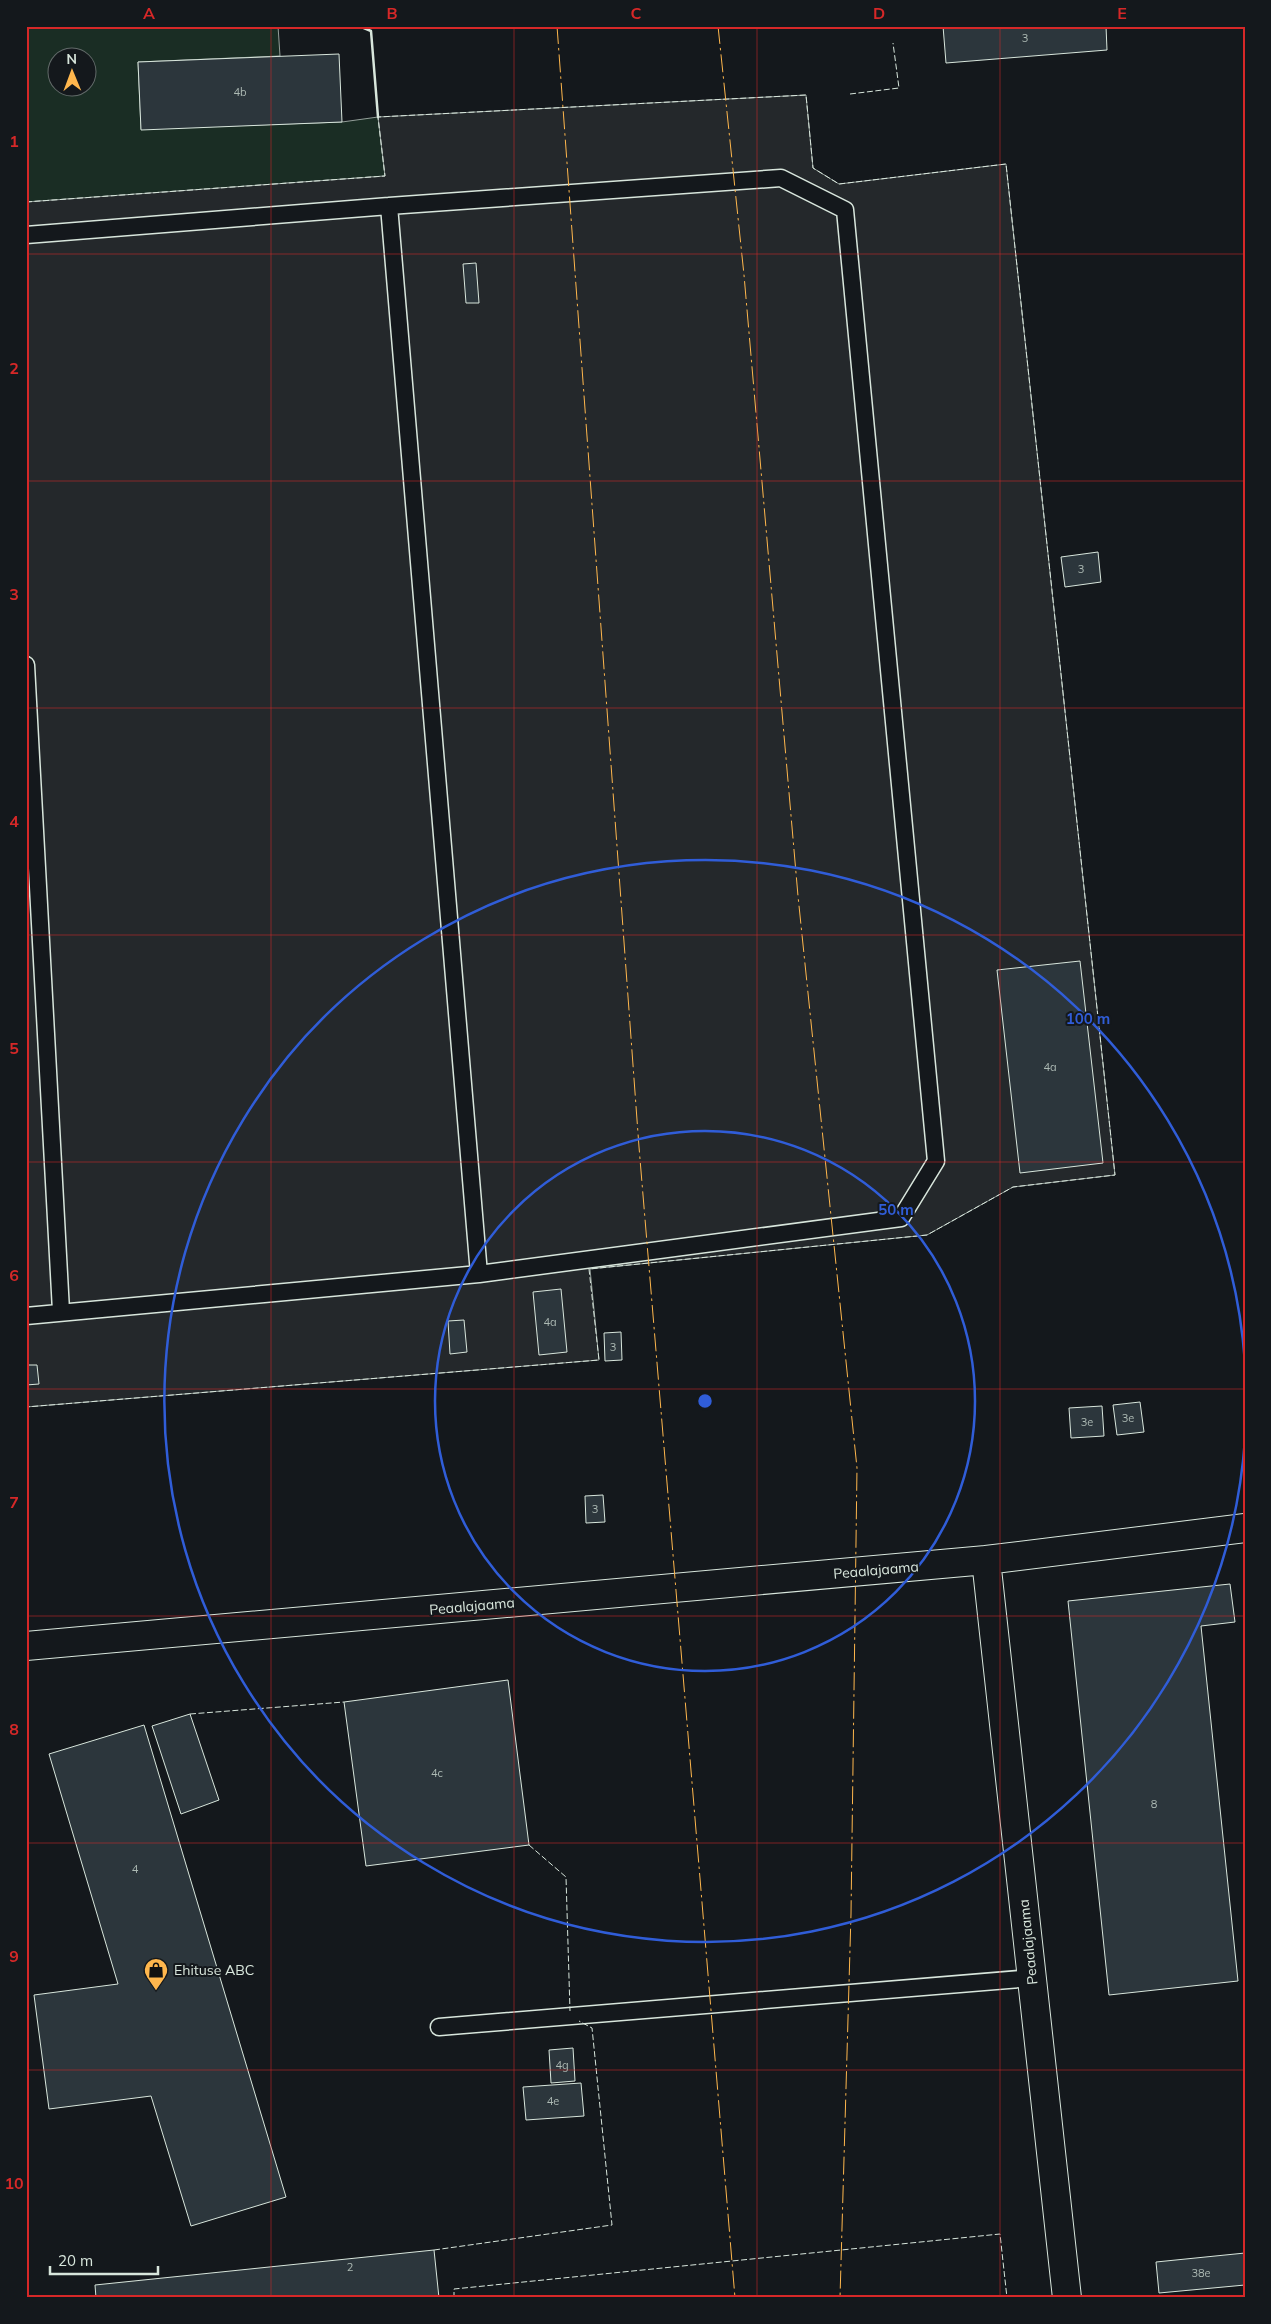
<svg xmlns="http://www.w3.org/2000/svg" width="1271" height="2324" viewBox="0 0 1271 2324" font-family="Mulish,sans-serif">
<rect width="100%" height="100%" fill="#14181c"/>
<path fill="#1a2d24" stroke="#939e99" fill-rule="evenodd" d="M26 26H278L280 56 138 62 141 129 342 122 378 117 385 176 26 202ZM58 58H88V88H58Z"/>
<path fill="#24282b" stroke="#939e99" d="M806 95 813 168 839 184 1006 164 1115 1175 1013 1187 927 1235 590 1269 599 1360 26 1407V202L385 176 378 117Z"/>
<path fill="#2c363c" stroke="#d8e6dc" d="M943 26H1106L1107 50 946 63Z
M339 54 342 122 141 130 138 62Z
M476 263 479 303H466L463 264Z
M1098 552 1101 582 1065 587 1061 557Z
M1080 961 1103 1163 1020 1173 997 970Z
M561 1289 567 1352 539 1355 533 1292Z
M464 1320 467 1352 450 1354 448 1321Z
M621 1332 622 1360 605 1361 604 1333Z
M26 1365H37L39 1384 26 1385Z
M1140 1402 1144 1432 1117 1435 1113 1405Z
M1102 1406 1104 1436 1071 1438 1069 1408Z
M603 1495 605 1522 586 1523 585 1496Z
M1230 1584 1235 1622 1201 1626 1238 1981 1109 1995 1068 1601Z
M508 1680 529 1845 366 1866 344 1702Z
M190 1714 219 1800 181 1814 152 1726Z
M144 1725 286 2197 191 2226 151 2096 49 2109 34 1995 118 1984 49 1754Z
M573 2048 575 2081 551 2083 549 2050Z
M581 2083 584 2116 526 2120 523 2087Z
M434 2250 439 2298H96L95 2285Z
M1245 2253V2285L1159 2293 1156 2262Z"/>
<g fill="none" stroke-linecap="round" stroke-linejoin="round">
<g stroke="#d8e6dc" stroke-width="19">
<path id="lane" d="M389 206 479 1274
M26 235 389 206 781 178 845 210 936 1161 901 1218 479 1274 26 1316
M26 665 61 1311
M439 2027 1032 1978"/>
</g>
<g stroke="#d8e6dc" stroke-width="30">
<path id="street" d="M986 1560 1245 1528
M26 1646 986 1560 1067 2298"/>
</g>
<use href="#lane" stroke="#14181c" stroke-width="16"/>
<use href="#street" stroke="#14181c" stroke-width="28"/>
<path stroke="#d8e6dc" stroke-width="1" stroke-dasharray="6 2.5" stroke-linecap="butt" d="M850 94 899 88 893 43
M26 202 385 176 378 117 806 95 813 168 839 184 1006 164 1115 1175 1013 1187 927 1235 589 1269 599 1360 26 1407
M190 1714 344 1702
M529 1845 566 1877 570 2011
M434 2250 612 2225 592 2028 579 2021
M454 2298V2289L1000 2234 1007 2298"/>
<path stroke="#d8e6dc" stroke-width="2.5" d="M359 26 371 31 378 117"/>
<path stroke="#ffb74d" stroke-width="1" stroke-dasharray="18 4 2.5 4" stroke-linecap="butt" d="M557 26 639 1147 735 2298
M718 26 744 275 798 896 857 1468 851 1914 840 2298"/>
</g>
<path fill="none" stroke="#d62828" stroke-width="1" stroke-opacity="0.55" d="M271 26V2298M514 26V2298M757 26V2298M1000 26V2298M26 254H1245M26 481H1245M26 708H1245M26 935H1245M26 1162H1245M26 1389H1245M26 1616H1245M26 1843H1245M26 2070H1245"/>
<g fill="none" stroke="#305dd8" stroke-width="2.5">
<circle cx="705" cy="1401" r="270"/>
<path d="M1245 1439A541 541 0 1 1 1245 1363"/>
</g>
<defs>
<g id="shop-pin" transform="scale(1.25)"><path d="M0 17L-7.5 6A9.5 9.5 0 1 1 7.5 6Z" fill="#ffb74d" stroke="#14181c"/><path d="M-5-2.5h2.3a2.7 3.5 0 0 1 5.4 0H5L5.5 6h-11ZM-1.5-2.5h3a1.5 2.3 0 0 0-3 0Z" fill="#111"/></g>
</defs>
<g fill-rule="evenodd">
<use href="#shop-pin" x="156" y="1970"/>
</g>
<g text-anchor="middle" stroke-width="4" stroke-linejoin="round" paint-order="stroke">
<g font-size="11" fill="#adbab4">
<text x="1025" y="42">3</text>
<text x="240" y="96">4b</text>
<text x="1081" y="573">3</text>
<text x="1050" y="1071">4a</text>
<text x="550" y="1326">4a</text>
<text x="613" y="1351">3</text>
<text x="1128" y="1422">3e</text>
<text x="1087" y="1426">3e</text>
<text x="595" y="1513">3</text>
<text x="437" y="1777">4c</text>
<text x="1154" y="1808">8</text>
<text x="135" y="1873">4</text>
<text x="562" y="2069">4g</text>
<text x="553" y="2105">4e</text>
<text x="350" y="2271">2</text>
<text x="1201" y="2277">38e</text>
</g>
<g font-size="14" fill="#d8e6dc" stroke="#14181c">
<text transform="translate(876 1570) rotate(-5)" y="5">Peaalajaama</text>
<text transform="translate(472 1606) rotate(-5)" y="5">Peaalajaama</text>
<text transform="translate(1028 1942) rotate(-96)" y="5">Peaalajaama</text>
</g>
<g font-size="14" fill="#d8e6dc" stroke="#14181c" text-anchor="start">
<text x="174" y="1975">Ehituse ABC</text>
</g>
</g>
<circle cx="705" cy="1401" r="8" fill="#305dd8" stroke="#14181c" stroke-width="2.5"/>
<g font-size="15" text-anchor="middle" font-weight="bold" fill="#305dd8" stroke="#14181c" stroke-width="4" stroke-linejoin="round" paint-order="stroke">
<text x="1088" y="1024">100 m</text>
<text x="896" y="1215">50 m</text>
</g>
<rect width="1271" height="2324" fill="none" stroke="#14181c" stroke-width="55"/>
<g transform="translate(72 72) rotate(359)"><circle r="24" fill="#14181c" stroke="#626a69"/>
<path d="M0-4L9 19L0 12L-9 19Z" fill="#ffb74d"/>
<text y="-8" font-size="14" font-weight="bold" text-anchor="middle" fill="#d8e6dc">N</text>
</g>
<path d="M50 2266v8h108v-8" fill="none" stroke="#d8e6dc" stroke-width="2.5"/>
<text x="58" y="2266" font-size="15" fill="#d8e6dc" stroke="#14181c" stroke-width="4" paint-order="stroke">20 m</text>
<rect x="28" y="28" width="1216" height="2268" fill="none" stroke="#d62828" stroke-width="2"/>
<g font-size="16" text-anchor="middle" font-weight="bold" fill="#d62828">
<text x="149" y="19">A</text>
<text x="392" y="19">B</text>
<text x="636" y="19">C</text>
<text x="879" y="19">D</text>
<text x="1122" y="19">E</text>
<text x="14" y="147">1</text>
<text x="14" y="374">2</text>
<text x="14" y="600">3</text>
<text x="14" y="827">4</text>
<text x="14" y="1054">5</text>
<text x="14" y="1281">6</text>
<text x="14" y="1508">7</text>
<text x="14" y="1735">8</text>
<text x="14" y="1962">9</text>
<text x="14" y="2189">10</text>
</g>
</svg>
